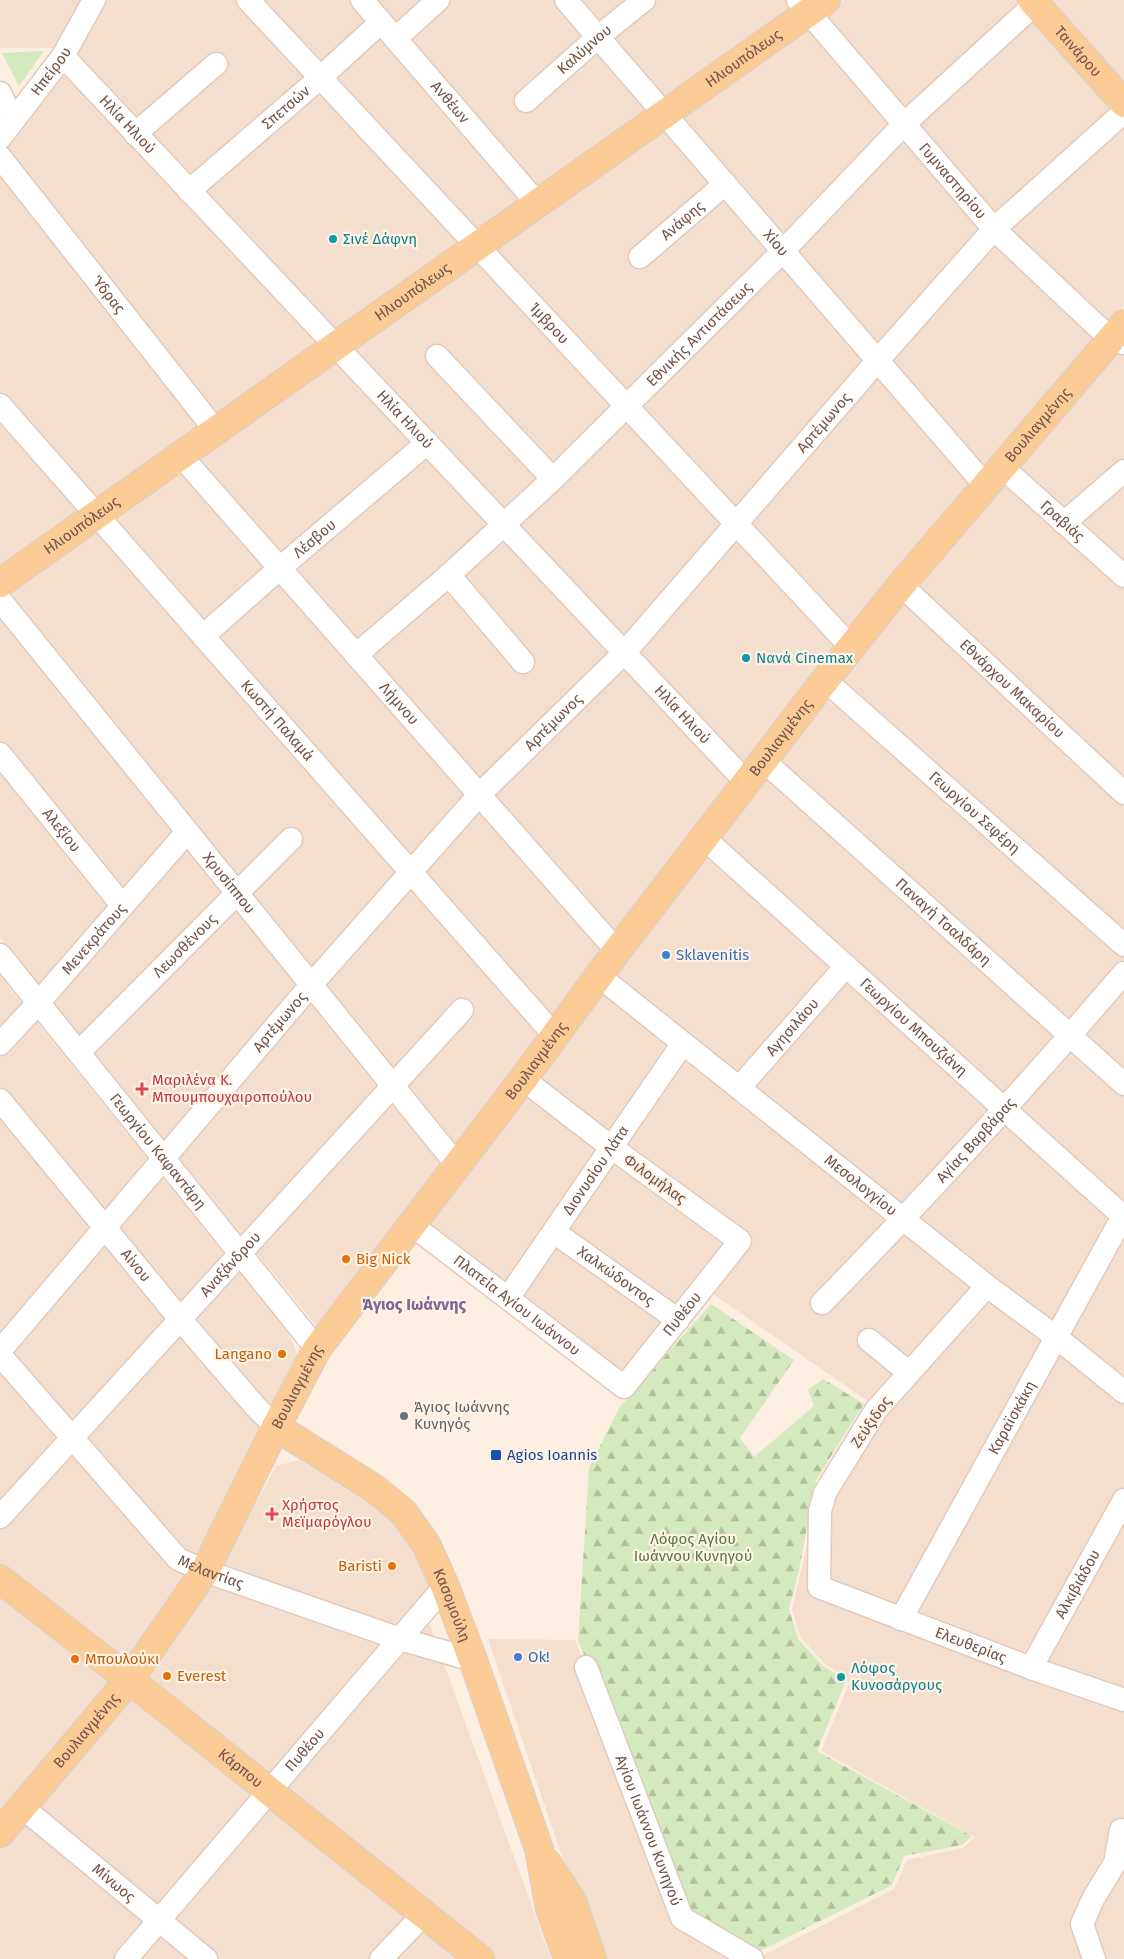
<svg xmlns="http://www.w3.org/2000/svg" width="1124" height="1959" viewBox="0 0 1124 1959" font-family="'Fira Sans',sans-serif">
<defs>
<pattern id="forest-firs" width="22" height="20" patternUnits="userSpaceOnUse" patternTransform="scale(1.25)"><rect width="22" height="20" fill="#d5e9bf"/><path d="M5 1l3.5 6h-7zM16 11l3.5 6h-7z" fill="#b1bf9d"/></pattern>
</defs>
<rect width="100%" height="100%" fill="#fceee0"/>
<path fill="#f4dfcf" d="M0 0H84L58 48H0Z
M101 0H794L798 5 333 338 70 56Z
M844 0H1023L1036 16 1052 0H1124V305L1104 327 992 219 817 17Z
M812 24 1099 334 743 771 345 352Z
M69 70 323 343 0 574V150L59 73Z
M1124 341V788L910 588Z
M338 359 737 779 318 1328 0 938V595Z
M904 595 1124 800V1959H600L557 1842 488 1639 575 1640 685 1915 760 1957 894 1889 907 1860 963 1848 975 1837 821 1751 849 1684 842 1675 824 1663 801 1638 792 1610 821 1481 872 1404 710 1292 621 1396 416 1234Z
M0 976 289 1334 298 1356 197 1571 128 1664 0 1566Z
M299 1460 395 1519 435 1586 420 1598 551 1959H0V1846L211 1584 276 1466Z
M0 1578 119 1678 0 1825Z"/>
<path fill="#d5e9bf" d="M44 51 19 86 2 53Z"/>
<path fill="url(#forest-firs)" d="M711 1304 794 1360 740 1438 754 1457 814 1406 808 1390 823 1379 864 1404 816 1480 799 1570 789 1609 798 1639 823 1666 841 1677 845 1683 817 1751 972 1836 962 1845 904 1856 892 1885 758 1952 687 1912 613 1721 578 1641 589 1468 619 1408Z"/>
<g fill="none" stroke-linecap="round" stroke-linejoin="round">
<g stroke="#e0cabc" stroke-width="25">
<g id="minor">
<path id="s1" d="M248 0 851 647"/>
<path id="s2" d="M362 0 538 204"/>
<path id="s3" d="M566 0 986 486"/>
<path id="s4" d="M798 0 994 229 1100 329 1124 343"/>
<path d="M396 38 438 0"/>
<path id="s5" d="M63 56 747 783"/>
<path d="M0 93 13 121"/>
<path id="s6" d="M526 101 598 37 644 0"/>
<path d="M135 134 216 64"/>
<path id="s7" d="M0 138 63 56 94 0"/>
<path id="s8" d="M0 157 216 431"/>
<path id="s9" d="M189 191 320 78 381 22"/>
<path id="s10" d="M640 257 725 184"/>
<path d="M437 356 553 479"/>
<path id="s11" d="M0 405 555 1036"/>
<path id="s12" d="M181 456 617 951"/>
<path id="s13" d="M1002 467 1124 576"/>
<path d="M1064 523 1124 471"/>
<path d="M449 575 523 662"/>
<path id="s14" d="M901 585 1124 793"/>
<path id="s15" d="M0 600 457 1165"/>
<path id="s16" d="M203 636 280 568 427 443"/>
<path id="s17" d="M356 655 449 575 553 479 783 251 904 124 1035 4"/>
<path id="s18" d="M825 680 1124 945"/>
<path id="s19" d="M0 754 122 905"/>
<path id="s20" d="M764 761 1124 1084"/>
<path id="s21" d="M705 839 1124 1217"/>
<path id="s22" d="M0 955 317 1349"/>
<path id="s23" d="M599 976 987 1286 1056 1337 1124 1392"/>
<path id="s24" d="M0 1044 39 1002 187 832"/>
<path id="s25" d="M79 1052 291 839"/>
<path id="s26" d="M739 1088 846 966"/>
<path id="s27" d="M0 1100 180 1319 255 1406 276 1427"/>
<path id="s28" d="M412 1225 624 1387 740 1241 611 1147 523 1079"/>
<path id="s29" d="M554 1232 678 1320"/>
<path id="s30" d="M987 1286 876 1410 825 1493 820 1511 819 1587 1031 1668 1124 1700"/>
<path id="s31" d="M508 1298 683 1043"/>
<path id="s32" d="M822 1303C926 1197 1027 1086 1124 973"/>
<path d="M869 1340 908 1372"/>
<path id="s33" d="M0 1351 311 985 479 795 625 652 878 360 994 229 1124 112"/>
<path id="s34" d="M0 1355 178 1559 205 1571 400 1639 473 1660"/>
<path id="s35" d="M0 1517 462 1010"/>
<path id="s36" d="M901 1619 1123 1216"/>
<path id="s37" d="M586 1667 682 1918 752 1959"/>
<path id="s38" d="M1031 1668 1124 1500"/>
<path id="s39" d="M22 1807 206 1959"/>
<path id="s40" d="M126 1959 445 1586"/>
<path d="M381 1959 424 1914"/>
<path d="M1094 1959 1082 1924 1093 1899 1115 1863 1121 1830"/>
</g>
</g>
<g stroke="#d8cfcb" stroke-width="30">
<g id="major">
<path id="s41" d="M1032 0 1124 103"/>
<path id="s42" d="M0 583 826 0"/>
<path id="s43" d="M276 1427 375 1489 404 1513 426 1544 445 1586 473 1660 539 1849 550 1909 568 1959"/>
<path id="s44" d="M0 1579 145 1692 480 1959"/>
<path id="s45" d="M0 1833 129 1680 205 1571 276 1427 317 1349 523 1079 617 951 825 680 901 585 1124 324"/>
<path d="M547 1863 572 1901 592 1959"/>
</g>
</g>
<use href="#minor" stroke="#fff" stroke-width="22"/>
<use href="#major" stroke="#fccc97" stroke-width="28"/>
</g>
<g fill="#0f9aa8" stroke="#fff3e6" stroke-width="2">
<circle cx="333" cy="239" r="5"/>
<circle cx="746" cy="658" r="5"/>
<circle cx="841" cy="1677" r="5"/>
</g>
<g fill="#3f7fe0" stroke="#fff3e6" stroke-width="2">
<circle cx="666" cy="955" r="5"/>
<circle cx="518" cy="1657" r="5"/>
</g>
<g fill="#e0444e" stroke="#fff3e6" stroke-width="2">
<path d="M139.5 1081.5h5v5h5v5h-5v5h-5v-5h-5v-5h5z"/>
<path d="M269.5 1506.5h5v5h5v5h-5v5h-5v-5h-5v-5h5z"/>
</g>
<g fill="#e8710a" stroke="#fff3e6" stroke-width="2">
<circle cx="346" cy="1259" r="5"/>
<circle cx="282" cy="1354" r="5"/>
<circle cx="392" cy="1566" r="5"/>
<circle cx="75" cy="1659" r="5"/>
<circle cx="167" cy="1676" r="5"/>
</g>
<circle fill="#6b7280" stroke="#fff3e6" stroke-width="2" cx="404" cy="1416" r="5"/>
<rect fill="#1a4fb4" stroke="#fff3e6" stroke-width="2" x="490" y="1449" width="12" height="12" rx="2.5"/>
<g text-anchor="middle" stroke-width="4.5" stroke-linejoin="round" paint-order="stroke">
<g font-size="15" fill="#735247" stroke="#fff3e6">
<text dy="5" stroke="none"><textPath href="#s6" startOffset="78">Καλύμνου</textPath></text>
<text dy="5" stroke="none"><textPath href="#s41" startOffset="69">Ταινάρου</textPath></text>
<text dy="5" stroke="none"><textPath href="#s42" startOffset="910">Ηλιουπόλεως</textPath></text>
<text dy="5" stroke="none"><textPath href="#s7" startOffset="84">Ηπείρου</textPath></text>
<text dy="5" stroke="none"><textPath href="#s2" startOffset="135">Ανθέων</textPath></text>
<text dy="5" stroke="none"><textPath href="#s9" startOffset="128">Σπετσών</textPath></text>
<text dy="5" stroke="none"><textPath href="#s5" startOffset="94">Ηλία Ηλιού</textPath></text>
<text dy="5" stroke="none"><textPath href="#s4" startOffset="238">Γυμναστηρίου</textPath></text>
<text dy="5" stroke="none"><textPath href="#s10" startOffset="56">Ανάφης</textPath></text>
<text dy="5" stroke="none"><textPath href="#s3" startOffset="321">Χίου</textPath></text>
<text dy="5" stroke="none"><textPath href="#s42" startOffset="505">Ηλιουπόλεως</textPath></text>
<text dy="5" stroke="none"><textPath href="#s8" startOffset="175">Ύδρας</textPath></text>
<text dy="5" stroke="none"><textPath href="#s1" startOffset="442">Ίμβρου</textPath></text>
<text dy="5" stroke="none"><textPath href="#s17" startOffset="470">Εθνικής Αντιστάσεως</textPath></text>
<text dy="5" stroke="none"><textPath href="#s5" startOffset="499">Ηλία Ηλιού</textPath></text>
<text dy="5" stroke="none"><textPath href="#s33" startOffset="1242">Αρτέμωνος</textPath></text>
<text dy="5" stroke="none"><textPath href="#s45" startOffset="1754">Βουλιαγμένης</textPath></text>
<text dy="5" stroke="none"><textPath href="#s13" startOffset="81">Γραβιάς</textPath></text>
<text dy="5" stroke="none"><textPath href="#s42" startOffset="100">Ηλιουπόλεως</textPath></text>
<text dy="5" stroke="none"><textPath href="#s16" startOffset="148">Λέσβου</textPath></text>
<text dy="5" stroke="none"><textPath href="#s14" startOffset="152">Εθνάρχου Μακαρίου</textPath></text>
<text dy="5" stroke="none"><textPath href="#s12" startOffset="330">Λήμνου</textPath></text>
<text dy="5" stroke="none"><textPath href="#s5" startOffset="904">Ηλία Ηλιού</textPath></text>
<text dy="5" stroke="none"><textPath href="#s11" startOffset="420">Κωστή Παλαμά</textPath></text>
<text dy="5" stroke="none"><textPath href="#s33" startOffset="838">Αρτέμωνος</textPath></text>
<text dy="5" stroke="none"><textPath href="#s45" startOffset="1349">Βουλιαγμένης</textPath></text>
<text dy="5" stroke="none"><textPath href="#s18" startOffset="200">Γεωργίου Σεφέρη</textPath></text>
<text dy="5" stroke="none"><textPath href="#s19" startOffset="98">Αλεξίου</textPath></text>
<text dy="5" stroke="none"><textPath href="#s15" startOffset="364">Χρυσίππου</textPath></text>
<text dy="5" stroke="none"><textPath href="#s20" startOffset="241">Παναγή Τσαλδάρη</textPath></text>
<text dy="5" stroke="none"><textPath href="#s24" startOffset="141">Μενεκράτους</textPath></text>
<text dy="5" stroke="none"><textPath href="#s25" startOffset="150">Λεωσθένους</textPath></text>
<text dy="5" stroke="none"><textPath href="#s33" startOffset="432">Αρτέμωνος</textPath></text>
<text dy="5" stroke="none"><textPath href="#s26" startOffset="81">Αγησιλάου</textPath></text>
<text dy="5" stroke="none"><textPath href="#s21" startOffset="281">Γεωργίου Μπουζιάνη</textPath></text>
<text dy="5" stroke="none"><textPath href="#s45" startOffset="944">Βουλιαγμένης</textPath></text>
<text dy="5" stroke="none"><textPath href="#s32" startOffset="224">Αγίας Βαρβάρας</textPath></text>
<text dy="5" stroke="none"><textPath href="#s22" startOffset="252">Γεωργίου Καφαντάρη</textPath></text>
<text dy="5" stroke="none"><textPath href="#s31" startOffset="155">Διονυσίου Λάτα</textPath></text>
<text transform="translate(655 1179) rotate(36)" y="5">Φιλομήλας</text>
<text dy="5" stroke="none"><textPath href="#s23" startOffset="335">Μεσολογγίου</textPath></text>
<text dy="5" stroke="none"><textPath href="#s35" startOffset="342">Αναξάνδρου</textPath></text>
<text dy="5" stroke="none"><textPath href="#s27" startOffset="214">Αίνου</textPath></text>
<text dy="5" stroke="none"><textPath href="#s29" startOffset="76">Χαλκώδοντος</textPath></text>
<text dy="5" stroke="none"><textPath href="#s28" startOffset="132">Πλατεία Αγίου Ιωάννου</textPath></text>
<text dy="5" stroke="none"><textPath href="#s28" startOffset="360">Πυθέου</textPath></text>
<text dy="5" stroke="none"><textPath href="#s45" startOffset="539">Βουλιαγμένης</textPath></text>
<text dy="5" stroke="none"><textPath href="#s36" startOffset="230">Καραϊσκάκη</textPath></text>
<text transform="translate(871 1422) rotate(-55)" y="5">Ζεύξιδος</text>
<text dy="5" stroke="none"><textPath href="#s34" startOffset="306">Μελαντίας</textPath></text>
<text dy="5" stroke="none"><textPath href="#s38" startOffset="96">Αλκιβιάδου</textPath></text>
<text dy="5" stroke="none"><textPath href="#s43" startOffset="259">Κασομούλη</textPath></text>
<text dy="5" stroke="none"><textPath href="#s30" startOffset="521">Ελευθερίας</textPath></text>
<text dy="5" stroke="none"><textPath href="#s45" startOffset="134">Βουλιαγμένης</textPath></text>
<text dy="5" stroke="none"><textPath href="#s40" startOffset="275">Πυθέου</textPath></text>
<text dy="5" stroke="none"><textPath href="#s44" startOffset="306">Κάρπου</textPath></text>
<text dy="5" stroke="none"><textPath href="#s37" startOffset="175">Αγίου Ιωάννου Κυνηγού</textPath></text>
<text dy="5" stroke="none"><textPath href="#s39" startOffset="119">Μίνωος</textPath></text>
</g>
<g font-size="15" fill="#0d838f" stroke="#fff3e6" text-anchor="start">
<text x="343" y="244">Σινέ Δάφνη</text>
<text x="756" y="663">Νανά Cinemax</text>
<text x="851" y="1673">Λόφος<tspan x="851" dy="17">Κυνοσάργους</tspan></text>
</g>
<g font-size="15" fill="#366cbe" stroke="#fff3e6" text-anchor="start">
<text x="676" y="960">Sklavenitis</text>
<text x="528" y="1662">Ok!</text>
</g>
<g font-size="15" fill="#be3a42" stroke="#fff3e6" text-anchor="start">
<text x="152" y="1085">Μαριλένα Κ.<tspan x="152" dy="17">Μπουμπουχαιροπούλου</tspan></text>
<text x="282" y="1510">Χρήστος<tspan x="282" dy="17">Μεϊμαρόγλου</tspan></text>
</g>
<g font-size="15" fill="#c56008" stroke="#fff3e6" text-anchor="start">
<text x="356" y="1264">Big Nick</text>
<text x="272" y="1359" text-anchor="end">Langano</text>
<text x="382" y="1571" text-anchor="end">Baristi</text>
<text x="85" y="1664">Μπουλούκι</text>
<text x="177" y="1681">Everest</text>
</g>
<g font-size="15" fill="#5b616d" stroke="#fff3e6" text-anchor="start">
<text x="414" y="1412">Άγιος Ιωάννης<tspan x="414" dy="17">Κυνηγός</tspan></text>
</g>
<g font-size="15" fill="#164399" stroke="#fff3e6" text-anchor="start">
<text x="507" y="1460">Agios Ioannis</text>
</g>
<g font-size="15" fill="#567940" stroke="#fff3e6">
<text x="693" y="1544">Λόφος Αγίου<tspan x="693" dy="17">Ιωάννου Κυνηγού</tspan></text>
</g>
<g font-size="16" font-weight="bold" fill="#806397" stroke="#fff3e6">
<text x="414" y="1310">Άγιος Ιωάννης</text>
</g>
</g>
</svg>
